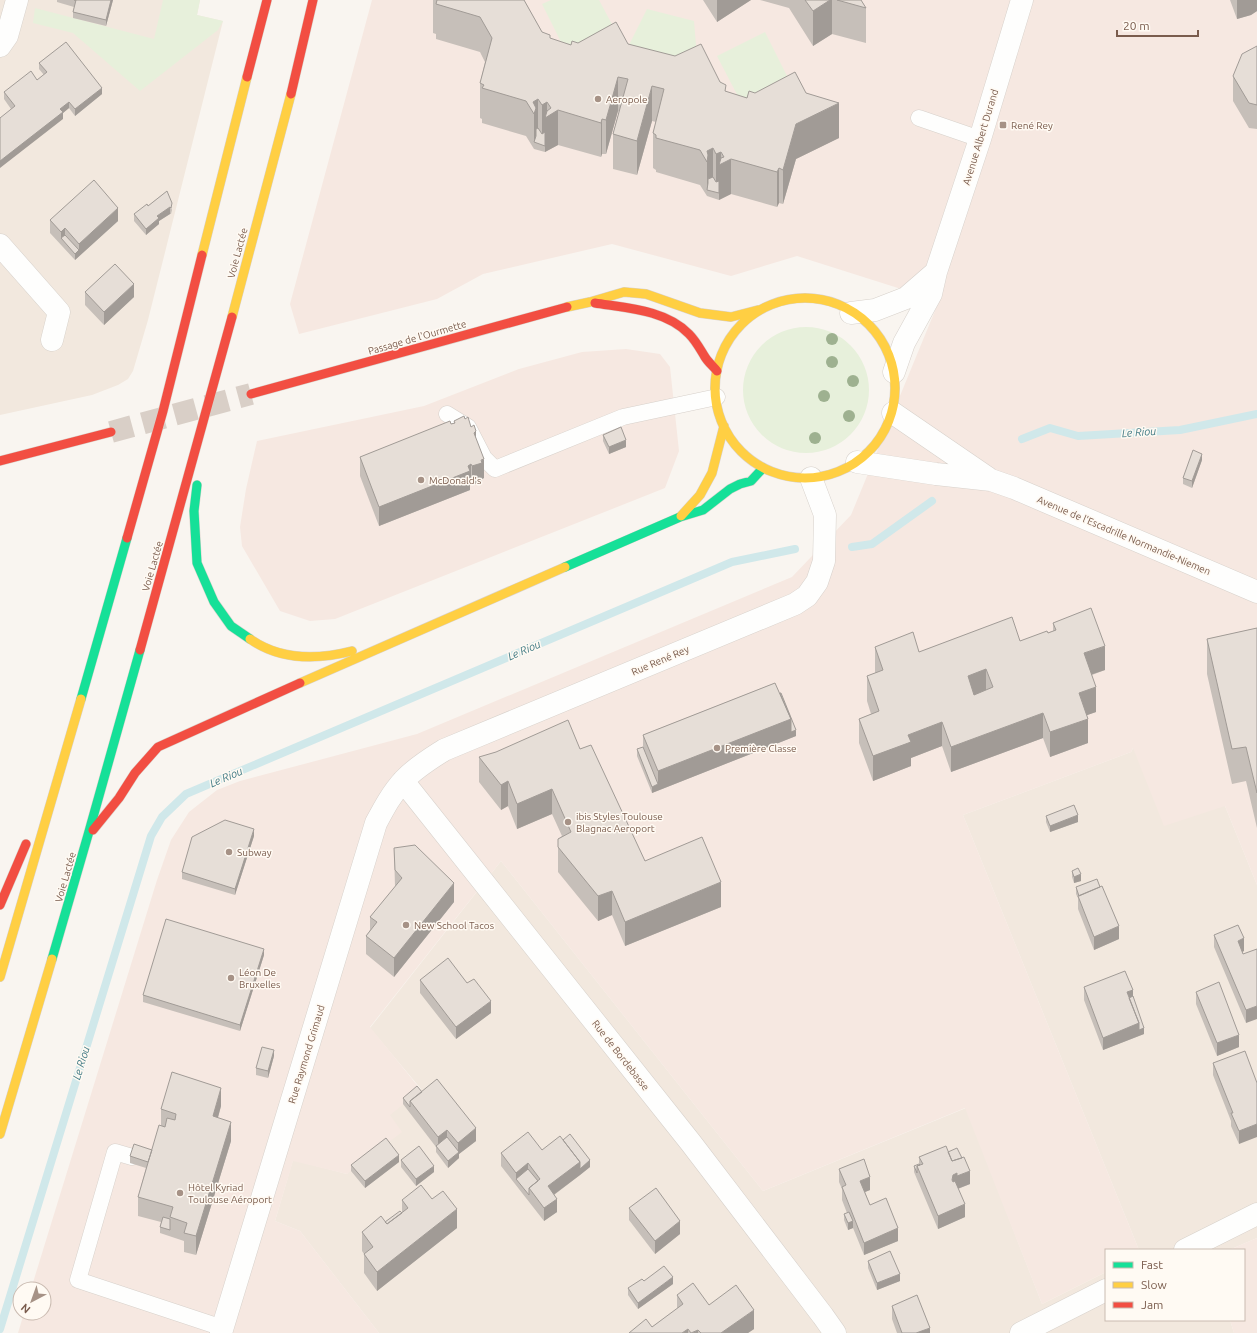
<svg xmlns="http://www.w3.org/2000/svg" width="1257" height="1333" viewBox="0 0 1257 1333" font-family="Ubuntu,sans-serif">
<rect width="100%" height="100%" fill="#f9f5f0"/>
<path fill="#f2e8de" d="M0 0H200L197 15 223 21 148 320 133 371 128 379 118 385 92 395 0 415Z
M1133 748 1225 806 1257 885V1238L1229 1250H1139L963 815 1131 752Z
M501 861 763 1191 966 1108 1042 1304 1106 1272V1320H1230L1234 1333H379L300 1231 275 1221 293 1160 347 1174 389 1115 421 1089 370 1028Z"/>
<path fill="#f6e8e1" d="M372 0H1257V885L1225 806 1164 826 1133 748 1131 752 963 815 1139 1250H1106V1272L1042 1304 965 1108 763 1191 501 861 370 1027 421 1090 390 1115 402 1132 347 1174 293 1161 275 1221 300 1231 379 1333H18L24 1313H44V1289H31L157 880 171 840 189 812 217 790 240 781 417 734 792 577 851 515 939 301 797 256 731 276 612 244 483 274 437 299 299 334 290 304Z
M626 349 660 354 670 367 679 451 665 488 335 619 310 621 280 611 242 546 240 527 246 489 257 441 424 406 519 369 582 352Z
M1257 1238V1333H1234L1230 1320H1244V1250H1229Z"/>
<path fill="#e7f0db" d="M163 0H200L197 15 223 21 218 30 140 91 73 33 33 23 35 8 154 39Z
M551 0H599L615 30 567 54 542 4Z
M647 9 694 21 698 69 626 51Z
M765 32 790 82 743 106 717 56Z
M743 390a63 63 0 1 1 126 0a63 63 0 1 1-126 0Z"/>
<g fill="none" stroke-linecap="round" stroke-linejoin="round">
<path stroke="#d0e8ea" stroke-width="8" d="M1022 439 1050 428 1078 436 1180 430 1257 414
M852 547 872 544 932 501
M0 1329 151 836 162 817 186 794 732 562 795 549"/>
<path stroke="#d9cfc7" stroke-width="22" stroke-dasharray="22 11" stroke-linecap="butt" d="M111 432 251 394"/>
<g stroke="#d7d1cb" stroke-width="17">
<path id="lane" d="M919 118 980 139
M447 414 468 427 484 458 495 469 623 417 717 397
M132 1157 115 1152 78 1280 223 1328"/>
</g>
<g stroke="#d7d1cb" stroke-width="23">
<path id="street" d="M0 46 7 36 17 0
M0 245 59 312 52 340
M851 313 875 310 906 298 936 272
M894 372 904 343 931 294 936 272 980 139 1022 0
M893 413 988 478
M857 462 936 474 991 480 1014 488 1257 592
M403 781 691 1143 823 1316 835 1333
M1185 1250 1257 1214
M221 1333 376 823C384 808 392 793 404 780 415 768 430 759 444 750L795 604 807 596 817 582 824 561 825 515 811 478
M1021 1333 1106 1290"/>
</g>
<g stroke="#d9d2cb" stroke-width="10">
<path id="fast" d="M197 485 194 511 197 563 214 602 231 626 250 639
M565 567 680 517 703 510 730 489 740 484 751 481 763 468
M81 699 127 538
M52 959 88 835 140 650"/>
</g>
<g stroke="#d9d2cb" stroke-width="10">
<path id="slow" d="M202 255 247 77
M715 388a90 90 0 1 1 180 0a90 90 0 1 1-180 0Z
M567 307 590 302 624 292 646 294 700 313 731 317 758 310
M232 317 291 94
M681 516 700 495 712 473 724 426
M250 639C280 660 317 660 352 651
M300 683 565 567
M0 977 81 699
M0 1134 52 959"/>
</g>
<g stroke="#d9d2cb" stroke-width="10">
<path id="jam" d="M247 77 267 0
M291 94 313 0
M595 303C627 308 666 310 689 334 696 341 700 349 705 357 708 362 713 366 717 371
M251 394 567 307
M0 461 111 432
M127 538 163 411 202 255
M140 650 232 317
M93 830 119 798 135 773 158 747 300 683
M0 905 26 844"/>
</g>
<use href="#lane" stroke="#fefefd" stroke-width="16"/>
<use href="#street" stroke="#fefefd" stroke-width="22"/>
<use href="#fast" stroke="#16e098" stroke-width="9"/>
<use href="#slow" stroke="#ffcf43" stroke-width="9"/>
<use href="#jam" stroke="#f24e42" stroke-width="9"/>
</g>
<g fill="#9eb190">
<circle cx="832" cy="339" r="6"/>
<circle cx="832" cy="362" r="6"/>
<circle cx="853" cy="381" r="6"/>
<circle cx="824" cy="396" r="6"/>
<circle cx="849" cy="416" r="6"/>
<circle cx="815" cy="438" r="6"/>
</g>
<path fill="#c6bfb9" d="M57 0H113L106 26 73 18V12L74 7 57 2Z
M433 0H524L542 32 550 39 571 45 578 43 628 44 720 82 726 92 747 98 755 93H806L839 138 796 159 783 204 779 203 777 207 731 194 719 200 707 196 700 185 656 172V170L653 168V133L656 122 652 121 637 175 613 169V134L619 112 618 111 606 154H602L601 157 558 145 545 152 534 149 526 136 482 123V119L480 118V83L485 62 480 52 436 39V34L433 33Z
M703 0H751L717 22Z
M760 0H861L866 8V43L832 34 813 46 789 8Z
M1230 0H1257V11L1251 15 1237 19Z
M1257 46V129L1249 128 1233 101V76Z
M39 63 102 94 75 116 69 108 63 113V119L11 109 4 99V92L37 80 44 75 39 69Z
M167 191 172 210 171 214H170L159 221V224L146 235 134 221V214L148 206Z
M50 220 118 221 75 260 50 233Z
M85 292 134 297 104 325 85 305Z
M465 419 471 427 476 439 484 478 482 479V482L472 485 471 483 470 484V490L379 526 360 476V457L451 424 454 423V421Z
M603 435 626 447 609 454 603 441Z
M1202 460 1192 488 1183 484V478Z
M1053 623 1105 670 1092 675 1096 712 1087 715 1088 743 1050 757 1043 738 951 772 942 746 911 758V766L873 781 859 743V719L871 714 867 701V676L875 673V647L919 652 1020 641 1053 631Z
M1257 628V828L1246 781 1232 784 1207 674V639Z
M775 683 796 736 652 793 637 756V749L643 747V735Z
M580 749 645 861 721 907 625 946 612 915 598 921 558 872V839L562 836 552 814 517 829 508 806 501 810 479 782V757Z
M1046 816 1078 822 1050 832 1046 822Z
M254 836 235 895 182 879V872Z
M394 848 454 902 394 977 366 954V936L370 930V917L395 887Z
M1072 871 1081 881 1074 883 1072 877Z
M1076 887 1119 939 1094 950 1078 909V898L1076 894Z
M1214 935 1244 951 1242 952 1243 954 1257 949 1246 1023 1214 947Z
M264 955 240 1031 143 1002V995Z
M420 980 491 1013 456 1039 420 993Z
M1084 987 1133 996 1144 1034 1103 1050 1084 1000Z
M1196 992 1239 1047 1217 1056 1196 1004Z
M274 1056 268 1078 256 1075V1068Z
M1213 1063 1257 1083 1239 1144 1231 1126V1121L1213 1075Z
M422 1092 476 1141 459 1154V1158L448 1168 436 1152V1147L403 1104V1098Z
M221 1106 218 1118 231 1141 196 1255 184 1252V1241L160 1233V1227L161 1222 138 1216V1197L146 1168 130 1163V1156L152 1150 161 1126V1109Z
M563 1140 590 1167 580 1175 554 1195 557 1212 544 1221 501 1166V1153L542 1150Z
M948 1152 970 1184 958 1189 965 1217 938 1229 914 1172V1166L919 1164V1157Z
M401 1160 434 1172 416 1186 401 1167Z
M399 1162 365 1188 351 1171V1165Z
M839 1169 870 1190 865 1192 870 1205 898 1241 864 1255 853 1228 848 1230 844 1220V1214L847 1213 842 1200V1189L839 1182Z
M432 1199 457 1228 377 1291 364 1273V1254L362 1251V1232L385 1222 402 1213V1200Z
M629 1208 680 1234 655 1254 629 1220Z
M868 1261 900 1281 877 1290 868 1268Z
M673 1284 638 1309 628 1295V1288Z
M677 1295 709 1305 754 1329 748 1333H629L652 1327 677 1309Z
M892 1306 930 1333H897L892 1319Z"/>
<path fill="#a19b96" d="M111 0H113L106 26V20Z
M717 0H751L717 22Z
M830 0H832V34L813 46V11Z
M1237 0H1257V11L1251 15 1237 19Z
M618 77V111L606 154V120Z
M652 86V121L637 175V141Z
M102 88V94L75 116V109Z
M538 99V134L534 142V114L533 102Z
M69 102V108L63 113V119L0 168V161L60 109Z
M547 102V116L558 110V145L545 152V139L542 140V105Z
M839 103V138L796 159 783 204V170L796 124Z
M602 119V154L601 157V123Z
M713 148V183L707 190V151Z
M721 152V164L731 159V194L719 200V187L716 189V154Z
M779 168V203L777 207V172Z
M170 207V214L159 221V224L146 235V229L157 216Z
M118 208V221L75 260V254L79 250V244Z
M65 228V241L61 238V232Z
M134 284V297L104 325V312Z
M476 431V450L474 433Z
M626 440V447L609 454V447Z
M1202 454V460L1192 488V481Z
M484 459V478L482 479V482L472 485V466Z
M471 464V483L470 484V490L379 526V507Z
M1105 646V670L1084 677V653Z
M986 669V694L968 701V676Z
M1096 687V712L1079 718V693Z
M1043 713V738L951 772V747Z
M791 719V738L652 793V787L658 784V771Z
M1088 719V743L1050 757V732Z
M942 722V746L911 758V766L873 781V756L908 735Z
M796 730V736L791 738V732Z
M508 781V806L501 810V785Z
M552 789V814L517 829V804Z
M1078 815V822L1050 832V826Z
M254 829V836L235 895V889Z
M1081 874V881L1074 883V877Z
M721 882V907L625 946V922Z
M454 883V902L394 977V958Z
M612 891V915L598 921V896Z
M1119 926V939L1094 950V937Z
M1244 938V951L1238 954V941Z
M264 949V955L240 1031V1025Z
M1133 990V1003L1127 998V992Z
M491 1001V1013L456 1039V1027Z
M1257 1006V1019L1246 1023V1010Z
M1139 1023 1144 1028V1034L1103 1050V1038Z
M1239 1035V1047L1217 1056V1043Z
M274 1050V1056L268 1078V1071Z
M221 1088V1106L213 1135V1116Z
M231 1122V1141L196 1255V1236Z
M1257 1124V1137L1239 1144V1131Z
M476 1128V1141L459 1154V1158L448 1168V1161L458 1153V1143Z
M447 1130V1143L438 1149V1137Z
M399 1155V1162L365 1188V1181Z
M590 1160V1167L580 1175 548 1199V1186L580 1162Z
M528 1163V1176L516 1179V1173Z
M434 1166V1172L416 1186V1179Z
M970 1171V1184L957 1189V1176Z
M957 1173V1186L952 1180 953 1175Z
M870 1177V1190L860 1194V1181Z
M557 1199V1212L544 1221V1208Z
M965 1204V1217L938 1229V1216Z
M457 1209V1228L377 1291V1272Z
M680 1221V1234L655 1254V1241Z
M853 1221V1228L848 1230V1223Z
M898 1228V1241L864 1255V1243Z
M900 1274V1281L877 1290V1283Z
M673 1277V1284L638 1309V1303Z
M754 1310V1329L748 1333H721Z
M930 1328V1333H916Z
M688 1329V1333H682Z
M698 1330V1333H692Z"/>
<path fill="#e6ded7" stroke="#a19b96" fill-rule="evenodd" d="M74 0H111L106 20 73 12 76 0Z
M437 0H524L542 32 550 35V38L571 45 572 41 578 43 616 22 628 44 675 56 701 44 720 82 726 85 725 91 747 98 749 91 755 93 795 72 806 93 839 103 796 124 783 170 779 168 777 172 731 159 719 165 721 158 724 157 721 152 716 154 713 148 707 151 708 155 707 162 700 150 656 138V135L653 133 664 89 652 86 637 141 613 134 628 79 618 77 606 120 602 119 601 123 558 110 545 118 547 111 551 108 547 102 542 105 538 99 533 102 536 108 534 114 526 101 482 88 484 85 480 83 492 38 480 17 436 4Z
M805 0H830L813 11Z
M837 0H861L866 8Z
M66 42 102 88 75 109 69 102 60 109 63 112 0 161V118L15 106 4 92 31 71 37 80 47 72 39 63Z
M1257 46V105L1249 103 1233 76 1242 54Z
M538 128 542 134 545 132V146L534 142 536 136V129Z
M713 177 716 182 719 181V193L707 190 708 183V179Z
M94 180 118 208 79 244 65 228 61 232 50 220Z
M167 191 172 203 171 208 170 207 157 216 159 218 146 229 134 214 147 204 148 206Z
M65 235 79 250 75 254 61 238Z
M115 264 134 284 104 312 85 292Z
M464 416 465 419 468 417 471 427 474 425 476 431 474 433 484 459 481 460 482 463 472 466 471 464 468 466 470 471 379 507 360 457 450 421 451 424 455 423 454 421Z
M621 427 626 440 609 447 603 435Z
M1193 450 1202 454 1192 481 1183 478Z
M1091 608 1105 646 1084 653 1096 687 1079 693 1088 719 1050 732 1043 713 951 747 942 722 908 735 911 742 873 756 859 719 879 711 867 676 883 670 875 647 913 632 919 652 1012 617 1020 641 1047 631 1048 633 1056 630 1053 623ZM986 669 993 687 974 695 968 676Z
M1257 628V793L1246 747 1232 749 1207 639Z
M775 683 791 719 658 771 643 735Z
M780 693H781L796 730 791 732V719Z
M568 720 580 749 591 745 645 861 702 837 721 882 625 922 612 891 598 896 558 847V839L571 832 552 789 517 804 508 781 501 785 479 757 496 752Z
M643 747 658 784 652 787 637 749Z
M1074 805 1078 815 1050 826 1046 816Z
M225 820 254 829 235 889 182 872 192 837Z
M415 845 454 883 394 958 366 936 377 922 370 917 402 878 395 870 394 848Z
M1078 868 1081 874 1074 877 1072 871Z
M1097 879 1100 887 1079 896 1076 887Z
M1102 886 1119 926 1094 937 1078 896Z
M166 919 264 949 240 1025 143 995Z
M1238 925 1244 938 1238 941 1243 954 1257 949V1006L1246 1010 1214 935Z
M448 958 467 983 474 979 491 1001 456 1027 420 980Z
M1125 971 1133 990 1127 992 1139 1023 1103 1038 1084 987Z
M1219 982 1239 1035 1217 1043 1196 992Z
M1133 996 1144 1028 1139 1030V1023L1129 998Z
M262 1047 274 1050 268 1071 256 1068Z
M1245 1051 1257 1083V1124L1239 1131 1231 1113H1233L1213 1063Z
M172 1072 221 1088 213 1116 231 1122 196 1236 184 1233 187 1223 170 1217 173 1207 138 1197 159 1125 165 1127 167 1118 175 1120 176 1114 161 1109Z
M437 1079 476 1128 458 1143 447 1130 438 1137 410 1101Z
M417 1086 422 1092 410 1101V1107L403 1098Z
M528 1132 542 1150 560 1136 580 1162 548 1186 557 1199 544 1208 529 1188 540 1179 528 1163 516 1173 501 1153Z
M570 1134 590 1160 580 1169V1162L563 1140Z
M447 1137 459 1152 448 1161 436 1146Z
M386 1138 399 1155 365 1181 351 1165Z
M134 1144 152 1150 148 1162 130 1156Z
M419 1146 434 1166 416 1179 401 1160Z
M946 1146 952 1161 964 1157 970 1171 957 1176V1173L953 1175 952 1180 953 1182 955 1181 965 1204 938 1216 917 1166 923 1164 919 1157Z
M957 1148 962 1158 952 1161 948 1152Z
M864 1159 870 1177 860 1181 870 1205 886 1198 898 1228 864 1243 842 1187 846 1185 839 1169Z
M919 1164 920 1165 917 1166V1173L914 1166Z
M528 1169 538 1181 529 1188V1195L516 1179Z
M421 1185 432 1199 443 1191 457 1209 377 1272 364 1254 373 1247 362 1232 381 1216 387 1224 408 1208 402 1200Z
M656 1188 680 1221 655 1241 629 1208Z
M400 1211 402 1213 387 1224 385 1222Z
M849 1212 853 1221 848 1223 844 1214Z
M163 1217 170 1219V1230L160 1227Z
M890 1251 900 1274 877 1283 868 1261Z
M664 1266 673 1277 638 1303 628 1288 642 1279 644 1281Z
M693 1283 709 1305 736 1285 754 1310 721 1333H701L698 1330 691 1333 688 1329 682 1333H629L646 1319 652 1327 683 1304 677 1295Z
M917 1295 930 1328 916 1333H902L892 1306Z"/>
<g fill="#a69286" stroke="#fffaf3" stroke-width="1.5">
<circle cx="598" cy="99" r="4"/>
<rect x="999" y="121" width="8" height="8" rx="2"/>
<circle cx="421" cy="480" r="4"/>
<circle cx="717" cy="748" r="4"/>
<circle cx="568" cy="822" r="4"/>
<circle cx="229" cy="852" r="4"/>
<circle cx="406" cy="925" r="4"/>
<circle cx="231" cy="978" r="4"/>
<circle cx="180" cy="1193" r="4"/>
</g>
<g text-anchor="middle" stroke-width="3" stroke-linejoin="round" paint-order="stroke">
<g font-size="10" fill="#7a5c4d" stroke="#fffaf3" text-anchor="start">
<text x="606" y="103">Aeropole</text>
<text x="1011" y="129">René Rey</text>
<text x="429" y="484">McDonald's</text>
<text x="725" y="752">Première Classe</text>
<text x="576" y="820">ibis Styles Toulouse<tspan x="576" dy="12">Blagnac Aeroport</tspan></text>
<text x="237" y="856">Subway</text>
<text x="414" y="929">New School Tacos</text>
<text x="239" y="976">Léon De<tspan x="239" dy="12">Bruxelles</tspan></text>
<text x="188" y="1191">Hôtel Kyriad<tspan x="188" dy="12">Toulouse Aéroport</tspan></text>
</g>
<g font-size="10" fill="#7a5c4d" stroke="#fffaf3">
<text transform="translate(980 137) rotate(-73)" y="4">Avenue Albert Durand</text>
<text transform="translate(237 253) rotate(-75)" y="4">Voie Lactée</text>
<text transform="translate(417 337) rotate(-16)" y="4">Passage de l'Ourmette</text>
<text transform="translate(1124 535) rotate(23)" y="4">Avenue de l'Escadrille Normandie-Niemen</text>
<text transform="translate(152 566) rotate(-74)" y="4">Voie Lactée</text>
<text transform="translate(660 660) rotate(-23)" y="4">Rue René Rey</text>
<text transform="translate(65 877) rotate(-74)" y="4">Voie Lactée</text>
<text transform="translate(306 1054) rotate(-73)" y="4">Rue Raymond Grimaud</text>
<text transform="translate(621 1055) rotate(52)" y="4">Rue de Bordebasse</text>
</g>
<g font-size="11" font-style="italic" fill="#437c86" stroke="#fffaf3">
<text transform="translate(1139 432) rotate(-4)" y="4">Le Riou</text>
<text transform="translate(524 650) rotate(-23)" y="4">Le Riou</text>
<text transform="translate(226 777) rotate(-23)" y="4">Le Riou</text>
<text transform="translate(81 1063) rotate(-73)" y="4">Le Riou</text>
</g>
</g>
<rect x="1105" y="1249" width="140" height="72" fill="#fffaf3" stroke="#cabbb1"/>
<rect x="1113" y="1262" width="20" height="6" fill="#16e098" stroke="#cabbb1"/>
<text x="1141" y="1269" font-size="12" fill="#7a5c4d">Fast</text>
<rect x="1113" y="1282" width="20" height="6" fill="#ffcf43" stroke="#cabbb1"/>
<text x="1141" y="1289" font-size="12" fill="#7a5c4d">Slow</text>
<rect x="1113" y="1302" width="20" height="6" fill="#f24e42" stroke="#cabbb1"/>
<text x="1141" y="1309" font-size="12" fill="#7a5c4d">Jam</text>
<g transform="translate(32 1301) rotate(221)"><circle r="19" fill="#fffaf3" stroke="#cabbb1"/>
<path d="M0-3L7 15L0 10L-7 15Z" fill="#a69286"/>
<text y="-6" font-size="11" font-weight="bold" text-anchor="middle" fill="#7a5c4d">N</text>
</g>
<path d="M1117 30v6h81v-6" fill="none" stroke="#7a5c4d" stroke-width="2"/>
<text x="1123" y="30" font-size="12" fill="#7a5c4d" stroke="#fffaf3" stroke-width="3" paint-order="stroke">20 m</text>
</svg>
